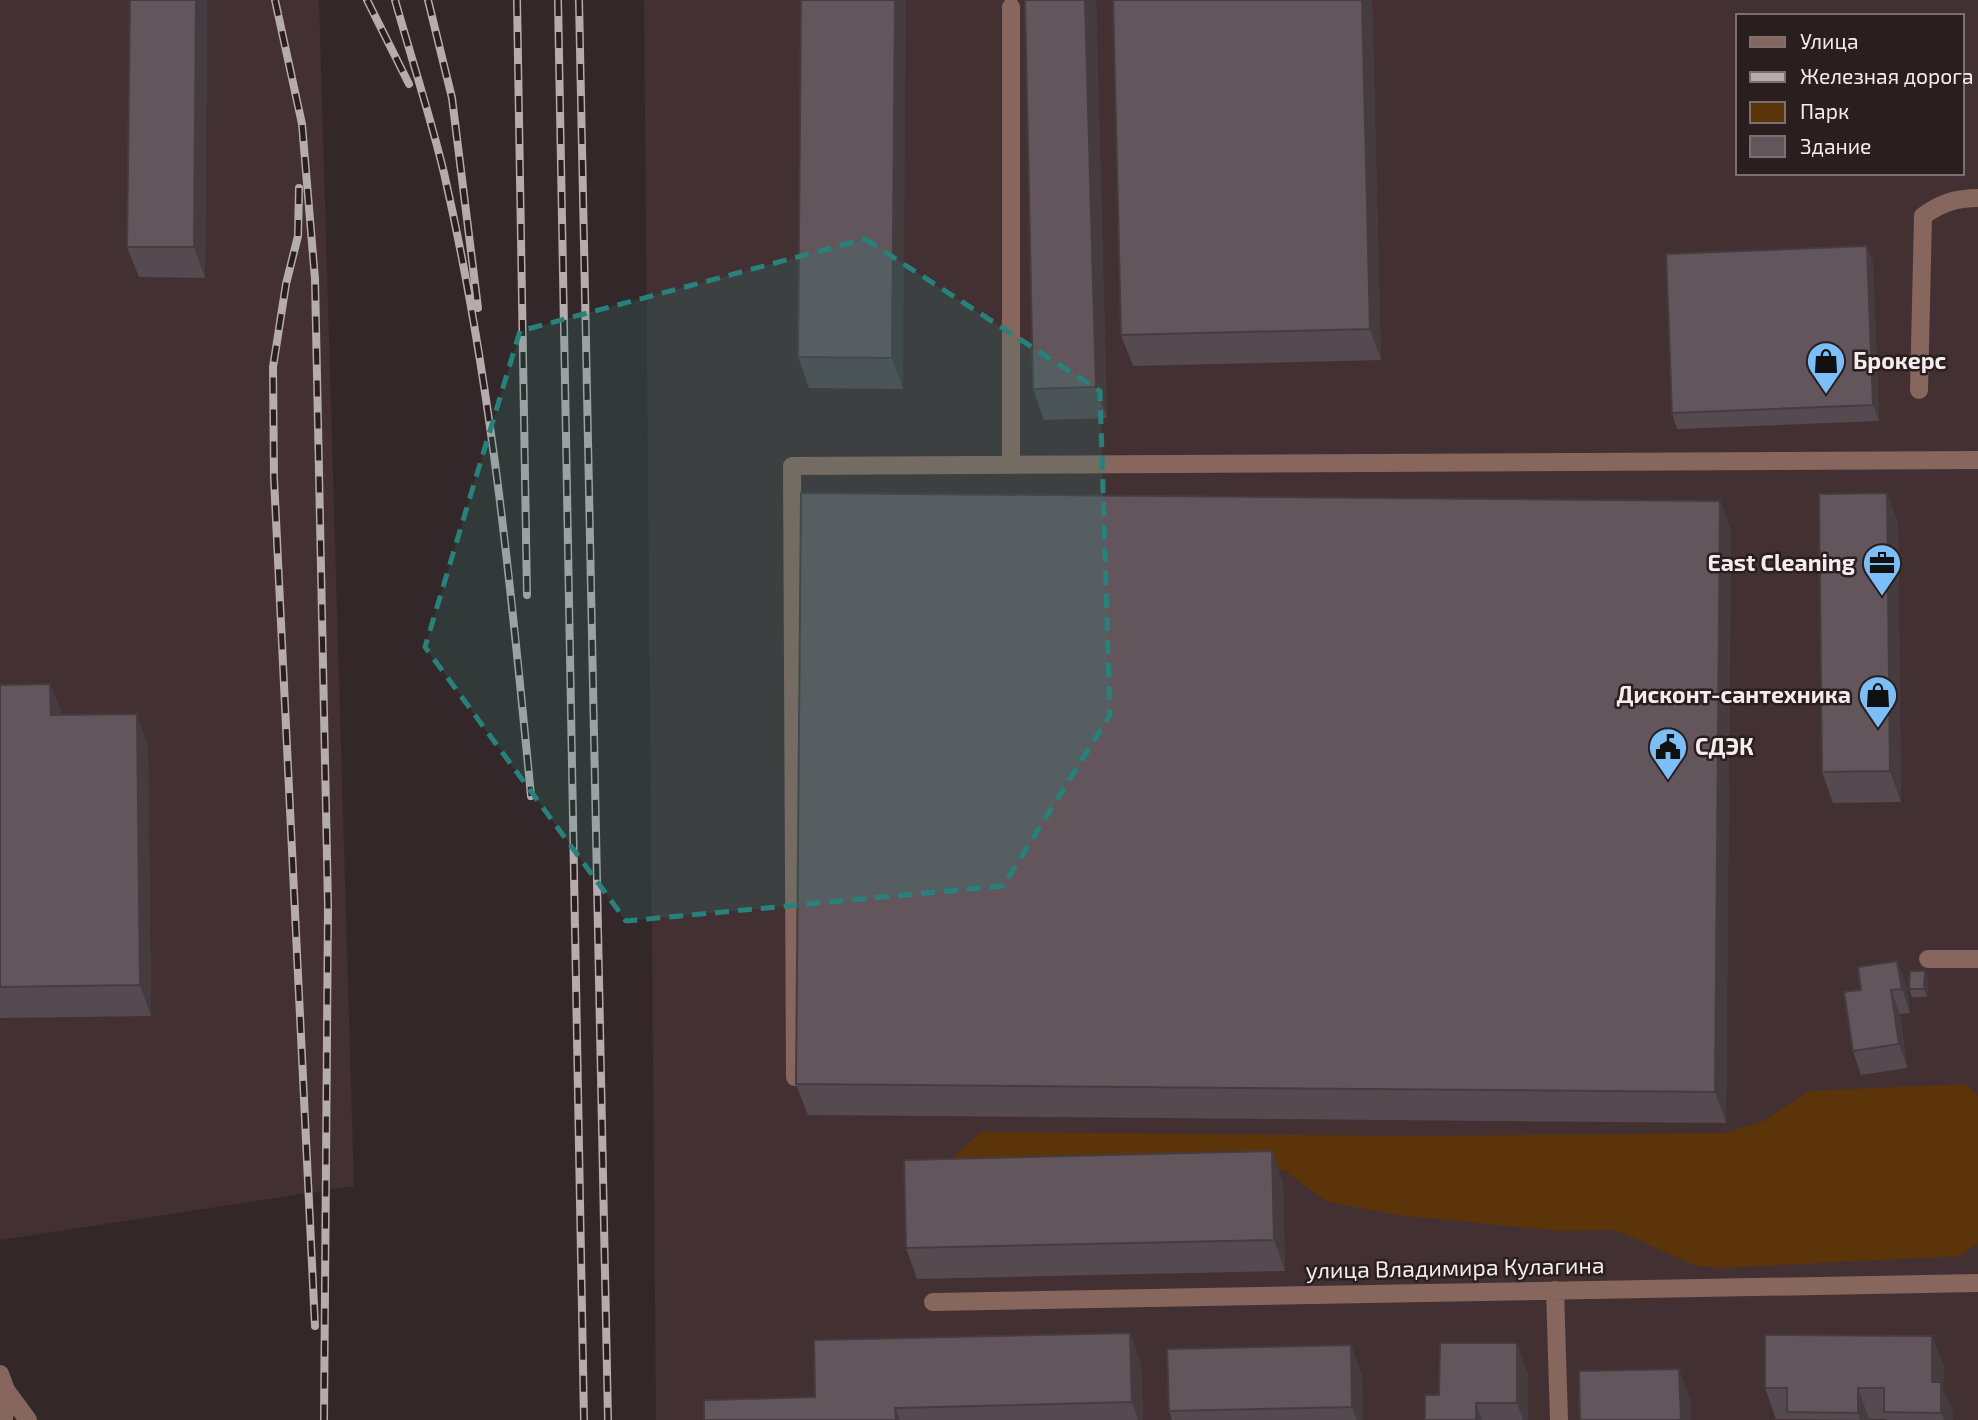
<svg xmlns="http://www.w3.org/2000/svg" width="1978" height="1420" viewBox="0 0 1978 1420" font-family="'Exo 2',sans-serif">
<rect width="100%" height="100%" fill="#342729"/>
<path fill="#433032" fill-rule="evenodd" d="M0 0H319L354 1186 0 1240Z
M644 0H1978V1420H656ZM1738 16H1962V173H1738Z"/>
<path fill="#5c340a" d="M1966 1084 1978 1096V1243L1960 1256 1720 1268 1697 1266 1615 1230 1558 1231 1398 1215 1327 1202 1284 1170 993 1166 951 1159 981 1132 1409 1136 1726 1133 1764 1121 1809 1091Z"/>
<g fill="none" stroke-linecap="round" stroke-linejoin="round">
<path stroke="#87665d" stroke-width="18" d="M1011 7V465
M1919 390 1923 216C1941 203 1956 198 1978 198
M1928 959H1978
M795 1077 792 466 1978 460
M1555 1290 1559 1420
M933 1302 1978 1283
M0 1374 6 1390 28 1420
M4 1420 6 1390"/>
<g stroke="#b6acad" stroke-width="8">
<path id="rail" d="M275 0 302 124 315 279 328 906 324 1420
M367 0 409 84
M395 0C411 57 430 115 444 173 491 378 511 587 531 796
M428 0 452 98 478 308
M517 0 527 595
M558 0 584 1420
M579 0 608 1420
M299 188 298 236 286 284 273 367 274 478 315 1326"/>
</g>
<use href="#rail" stroke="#2a1e1f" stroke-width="5" stroke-dasharray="16" stroke-linecap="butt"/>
</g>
<path fill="#544a4f" d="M130 0H207L205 278 139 277 127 247Z
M801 0 903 389 809 388 798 357Z
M1025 0H1096L1107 418 1044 420 1033 389Z
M1372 0 1381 360 1133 366 1121 335Z
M1873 262 1879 421 1677 429 1672 413Z
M1887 493 1898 523 1901 802 1833 803 1822 772Z
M1720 501 1731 532 1726 1123 808 1115 796 1084Z
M50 684 62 715 148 745 151 1016 0 1018V685Z
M1897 961 1906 985 1910 1013 1900 1014 1907 1068 1861 1075 1853 1051Z
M1925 971 1928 980 1927 997H1912L1909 989Z
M1283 1182 1285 1271 917 1279 906 1248Z
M1130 1333 1141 1364 1143 1420H704Z
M1932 1336 1944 1367 1943 1388 1953 1413V1420H1887L1886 1419H1869V1420L1776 1419 1765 1388Z
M1351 1345 1362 1376 1363 1420H1172L1169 1411Z
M1528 1374V1420H1425L1439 1395Z"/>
<path fill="#453c40" d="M196 0H207L205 278 194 247Z
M895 0H906L903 389 892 358Z
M1085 0H1096L1107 418 1096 387Z
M1362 0H1372L1381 360 1370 329Z
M1867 246 1873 262 1879 421 1873 405Z
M1887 493 1898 523 1901 802 1890 771Z
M1720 501 1731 532 1726 1123 1715 1092Z
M50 684 62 715H51Z
M137 714 148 745 151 1016 140 985Z
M1897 961 1906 985 1910 1013 1902 989Z
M1925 971 1928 980 1927 997 1924 989Z
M1891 990 1900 1014 1907 1068 1899 1044Z
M1272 1151 1283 1182 1285 1271 1274 1240Z
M1130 1333 1141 1364 1143 1420H1138L1132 1402Z
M1932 1336 1944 1367 1943 1388 1953 1413V1420H1944L1932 1382Z
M1517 1343 1528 1374V1420H1523L1517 1403Z
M1351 1345 1362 1376 1363 1420H1357L1352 1407Z
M1679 1369 1691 1400V1420H1681Z
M1858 1388 1869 1419V1420H1860L1858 1413Z
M1476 1403 1482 1420H1476Z
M895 1408 900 1420H896Z"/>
<path fill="#62565c" stroke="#453c40" stroke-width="2" d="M130 0H196L194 247H127Z
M801 0H895L892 358 798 357Z
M1025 0H1085L1096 387 1033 389Z
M1113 0H1362L1370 329 1121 335Z
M1867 246 1873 405 1672 413 1666 254Z
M801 493 1720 501 1715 1092 796 1084Z
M1887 493 1890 771 1822 772 1819 494Z
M50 684 51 715 137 714 140 985 0 987V685Z
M1897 961 1902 989 1891 990 1899 1044 1853 1051 1844 992 1861 990 1858 967Z
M1910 971H1925L1924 989H1909Z
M1272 1151 1274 1240 906 1248 904 1160Z
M1130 1333 1132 1402 895 1408 896 1420H704V1400L815 1397 814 1340Z
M1765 1335 1932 1336V1382H1941V1413L1884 1412V1388H1858V1413L1787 1412V1388H1765Z
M1440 1343H1517V1403H1476V1420H1425V1395H1439Z
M1351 1345 1352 1407 1169 1411 1167 1349Z
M1679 1369 1681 1420H1580L1579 1371Z"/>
<path fill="#26827b" fill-opacity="0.2" stroke="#26827b" stroke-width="5" stroke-dasharray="14 9" stroke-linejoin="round" d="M865 239 1100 391 1110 715 1003 886 626 921 425 647 520 331Z"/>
<defs>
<g id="shop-pin" transform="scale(2.0125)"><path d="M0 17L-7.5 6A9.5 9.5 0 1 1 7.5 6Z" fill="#7bbef8" stroke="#2a1e1f"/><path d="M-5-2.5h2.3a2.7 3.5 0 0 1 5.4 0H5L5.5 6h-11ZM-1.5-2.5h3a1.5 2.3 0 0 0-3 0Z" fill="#111"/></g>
<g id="office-pin" transform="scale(2.0125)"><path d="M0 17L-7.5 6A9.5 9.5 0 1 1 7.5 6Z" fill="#7bbef8" stroke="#2a1e1f"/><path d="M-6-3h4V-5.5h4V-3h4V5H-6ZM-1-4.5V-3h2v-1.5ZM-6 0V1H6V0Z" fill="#111"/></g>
<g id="civic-pin" transform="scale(2.0125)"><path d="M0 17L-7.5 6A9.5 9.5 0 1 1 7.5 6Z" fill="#7bbef8" stroke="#2a1e1f"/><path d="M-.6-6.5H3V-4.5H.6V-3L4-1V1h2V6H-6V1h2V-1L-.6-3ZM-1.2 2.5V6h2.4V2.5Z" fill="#111"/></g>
</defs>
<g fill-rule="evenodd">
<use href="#shop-pin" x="1826" y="361"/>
<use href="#office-pin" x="1882" y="563"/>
<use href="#shop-pin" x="1878" y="695"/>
<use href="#civic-pin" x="1668" y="747"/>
</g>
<g text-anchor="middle" stroke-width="5" stroke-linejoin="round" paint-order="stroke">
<g font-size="23" font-weight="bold" fill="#f5eced" stroke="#2a1e1f" text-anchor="start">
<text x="1853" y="369">Брокерс</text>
<text x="1855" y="571" text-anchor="end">East Cleaning</text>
<text x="1851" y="703" text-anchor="end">Дисконт-сантехника</text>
<text x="1695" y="755">СДЭК</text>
</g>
<g font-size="23" fill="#f5eced" stroke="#2a1e1f">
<text transform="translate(1455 1268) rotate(-1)" y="8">улица Владимира Кулагина</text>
</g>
</g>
<rect x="1736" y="14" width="228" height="161" fill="#2a1e1f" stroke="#7b7071" stroke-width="2"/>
<rect x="1750" y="37" width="35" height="10" fill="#87665d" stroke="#7b7071" stroke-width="2"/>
<text x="1800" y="49" font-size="21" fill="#f5eced">Улица</text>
<rect x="1750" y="72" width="35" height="10" fill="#b6acad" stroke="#7b7071" stroke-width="2"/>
<text x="1800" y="84" font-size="21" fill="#f5eced">Железная дорога</text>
<rect x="1750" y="102" width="35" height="21" fill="#5c340a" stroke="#7b7071" stroke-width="2"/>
<text x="1800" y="119" font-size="21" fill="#f5eced">Парк</text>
<rect x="1750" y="136" width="35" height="21" fill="#62565c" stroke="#7b7071" stroke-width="2"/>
<text x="1800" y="154" font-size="21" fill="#f5eced">Здание</text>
</svg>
